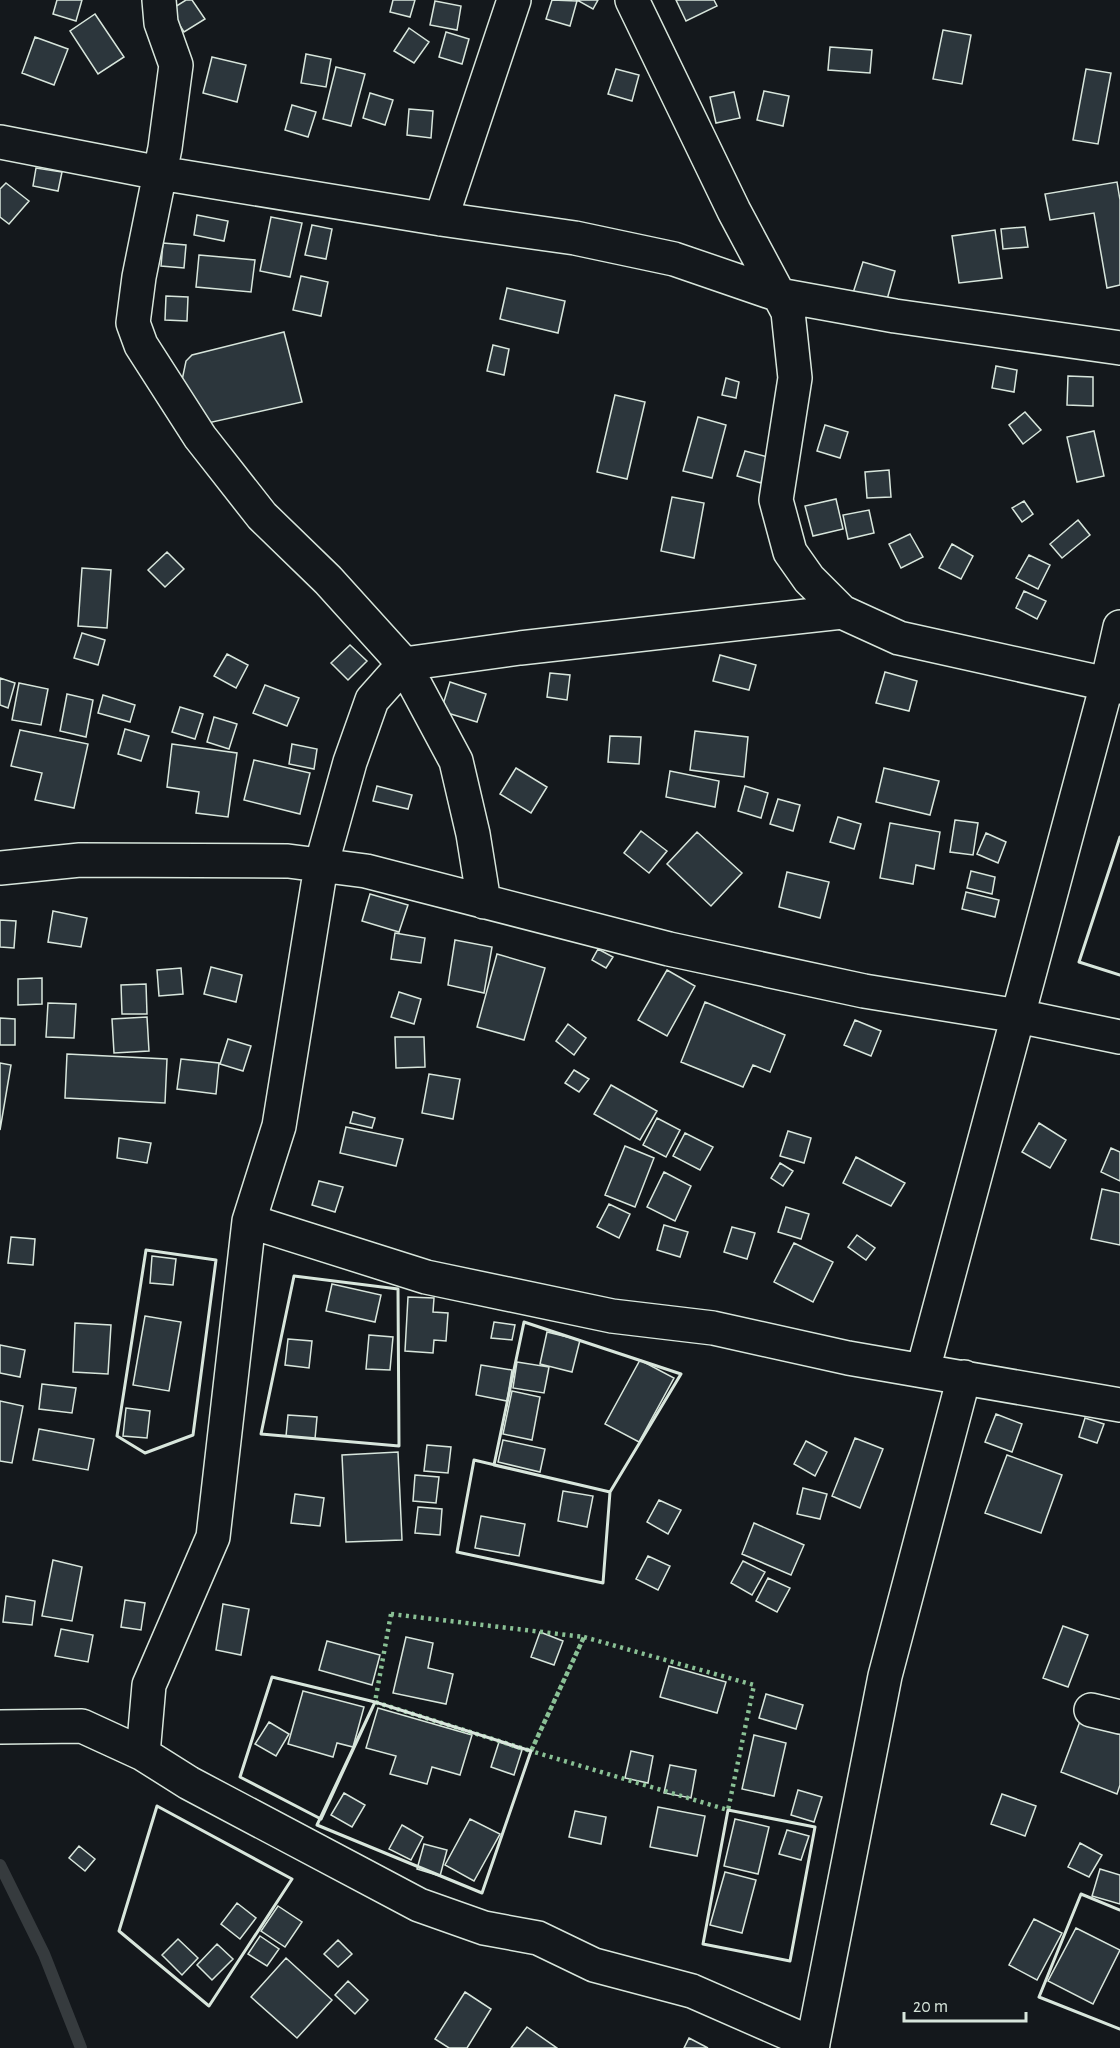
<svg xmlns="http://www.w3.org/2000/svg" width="1120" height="2048" viewBox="0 0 1120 2048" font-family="'Alegreya Sans',sans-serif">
<rect width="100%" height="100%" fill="#14181c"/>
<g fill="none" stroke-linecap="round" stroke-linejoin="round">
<path stroke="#363b3e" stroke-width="12" d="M0 1865 44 1954 81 2048"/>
</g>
<path fill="#2c363c" stroke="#d8e6dc" stroke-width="1.5" d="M57 0H82L76 21 53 14Z
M186 0H192L205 19 184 32 170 10Z
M393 0H415L410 17 390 12Z
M552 0 577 1 570 26 546 19Z
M577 0H598L593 9Z
M676 0H714L717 6 686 21Z
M435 1 461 6 457 30 430 25Z
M95 14 124 57 98 74 70 31Z
M409 28 429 42 414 63 394 51Z
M943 30 971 35 962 84 933 79Z
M446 32 469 39 462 64 439 57Z
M35 37 68 49 54 85 22 73Z
M830 47 872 50 870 73 828 70Z
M306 54 331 59 326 87 301 83Z
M212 57 246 65 237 102 203 93Z
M336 67 365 74 351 126 323 119Z
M616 69 639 75 632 101 608 94Z
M1086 69 1111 73 1098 144 1073 140Z
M764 91 789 96 783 126 757 120Z
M734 92 740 118 716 123 710 97Z
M370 93 393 100 385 125 363 118Z
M292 105 316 112 308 137 285 130Z
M409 109 433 111 431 138 407 135Z
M36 168 62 172 58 191 33 186Z
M1117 182 1120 200V285L1107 288 1094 213 1050 220 1045 194Z
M6 183 29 201 9 224 0 217V189Z
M197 215 228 221 224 241 194 235Z
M271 217 302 223 290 277 260 271Z
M312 225 332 229 326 259 305 255Z
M1025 227 1028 247 1003 249 1001 229Z
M995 230 1002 278 959 283 952 236Z
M163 243 186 245 184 268 161 266Z
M199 255 255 260 251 292 196 287Z
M863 262 895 271 886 303 853 293Z
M301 276 328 282 321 316 293 310Z
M507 288 565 301 558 333 500 319Z
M166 296 188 297 187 321 165 320Z
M284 332 302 402 208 423 181 385 186 361 192 355Z
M493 345 509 349 504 375 487 371Z
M996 366 1017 370 1014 392 992 388Z
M1068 376 1093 377V406L1067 405Z
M726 378 739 382 736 398 722 395Z
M615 395 645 402 627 479 597 472Z
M1025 412 1041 430 1023 444 1009 425Z
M698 417 726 425 712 478 683 471Z
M825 425 848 432 840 458 817 451Z
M1094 431 1104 476 1077 482 1067 437Z
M745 451 768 457 761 483 737 476Z
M889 470 891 497 867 498 865 472Z
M672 497 704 503 694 558 661 551Z
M836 499 843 529 813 536 805 506Z
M1024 501 1033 514 1022 522 1012 508Z
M869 510 874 533 848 539 843 515Z
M1078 520 1090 535 1062 558 1050 544Z
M910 534 923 557 901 568 889 544Z
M952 544 973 556 961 579 939 568Z
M167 552 184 569 165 587 148 570Z
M1029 555 1050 565 1038 589 1016 578Z
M82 568 111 570 107 628 78 626Z
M1024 591 1046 601 1037 619 1016 608Z
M82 633 105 640 98 665 74 658Z
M350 645 367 661 348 680 331 663Z
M227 654 248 665 236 688 214 676Z
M720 655 756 665 749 690 713 681Z
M885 672 917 681 909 711 876 703Z
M550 673 570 675 567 700 547 697Z
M0 678 15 683 8 708 0 705Z
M450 682 486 694 477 722 441 711Z
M19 683 48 689 41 725 12 720Z
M265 685 299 698 287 726 253 713Z
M67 694 93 700 86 737 60 731Z
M103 695 135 705 130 722 98 713Z
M180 707 203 714 195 739 172 732Z
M214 717 237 724 229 749 207 742Z
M125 729 149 736 141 761 118 754Z
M20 730 88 744 74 808 35 800 42 773 11 766Z
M695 731 748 737 744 777 690 770Z
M610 736 641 737 639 764 608 762Z
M172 744 237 753 228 817 196 813 199 792 167 787Z
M292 744 317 749 314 769 289 764Z
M254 760 310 773 300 814 244 800Z
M516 768 547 787 531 813 500 794Z
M884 768 939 781 930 815 876 802Z
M670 771 719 781 715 807 666 797Z
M377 786 412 795 408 809 373 801Z
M745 786 768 793 761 818 738 811Z
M778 799 800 805 793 831 770 824Z
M838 817 861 824 854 849 830 842Z
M955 820 978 823 973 855 950 852Z
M890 823 940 832 934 869 916 865 913 884 880 878Z
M641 831 667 851 649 873 624 853Z
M697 832 742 873 711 906 667 864Z
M986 833 1006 842 998 863 977 854Z
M971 871 995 877 992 894 967 888Z
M787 872 829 882 820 918 779 907Z
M966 892 999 900 995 917 962 909Z
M370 894 408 905 399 932 362 921Z
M53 911 87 918 81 947 48 942Z
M0 920 16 921 14 948 0 947Z
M395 933 425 938 421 963 391 959Z
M455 940 492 947 484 993 448 985Z
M598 949 613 957 606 968 592 960Z
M497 954 545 968 524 1040 477 1027Z
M211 967 242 975 236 1002 204 994Z
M181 968 183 994 159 996 157 970Z
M667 970 695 986 667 1036 638 1020Z
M42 978V1004L18 1005V979Z
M146 984 147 1014H122L121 985Z
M399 992 421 999 414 1024 391 1017Z
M705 1002 785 1035 770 1072 753 1065 743 1087 681 1062Z
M48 1003 76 1004 74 1038 46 1037Z
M147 1017 149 1051 114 1053 112 1019Z
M0 1018 15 1019V1045H0Z
M855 1020 881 1031 871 1056 844 1045Z
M568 1024 586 1038 574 1055 556 1041Z
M395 1037H424L425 1067 396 1068Z
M228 1039 251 1046 243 1071 220 1064Z
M67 1054 167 1059 165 1103 65 1098Z
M181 1059 219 1063 216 1094 177 1089Z
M0 1063 11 1065 0 1130Z
M574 1070 589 1079 579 1092 565 1083Z
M429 1074 460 1079 453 1119 422 1113Z
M611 1085 657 1111 640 1140 594 1114Z
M353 1112 375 1118 372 1128 350 1123Z
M657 1118 680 1130 666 1157 643 1145Z
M1039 1123 1066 1140 1050 1168 1022 1152Z
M346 1127 403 1139 396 1166 340 1153Z
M788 1131 811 1138 804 1163 780 1156Z
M685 1133 713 1147 700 1170 673 1156Z
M119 1138 151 1143 147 1163 117 1158Z
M625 1146 654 1158 635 1207 605 1195Z
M1111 1148 1120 1152V1181L1101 1172Z
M856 1157 905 1183 891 1206 843 1183Z
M780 1163 793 1171 783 1186 771 1178Z
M664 1172 691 1186 675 1221 647 1207Z
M319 1181 343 1187 335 1212 312 1205Z
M1102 1189 1120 1193V1245L1091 1239Z
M609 1204 630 1214 619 1238 597 1227Z
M786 1207 809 1214 801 1239 778 1232Z
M664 1225 688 1232 680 1257 657 1250Z
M732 1227 755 1233 747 1259 724 1252Z
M857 1235 875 1248 866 1260 848 1247Z
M11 1237 35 1239 33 1265 8 1263Z
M794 1243 833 1262 813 1302 774 1282Z
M152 1256 176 1259 173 1285 150 1283Z
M332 1284 381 1295 375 1322 326 1311Z
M408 1297 434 1298 433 1312 448 1313 446 1341 434 1340 433 1353 405 1351Z
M145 1316 181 1322 169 1391 133 1385Z
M494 1322 515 1325 512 1340 491 1338Z
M75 1323 111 1325 108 1374 73 1372Z
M547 1332 580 1340 572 1372 540 1364Z
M369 1335 393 1337 390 1370 366 1369Z
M288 1339 312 1341 309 1368 285 1365Z
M0 1345 25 1350 20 1377 0 1373Z
M640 1360 674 1378 639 1442 605 1424Z
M517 1362 549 1367 544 1393 513 1388Z
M481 1365 512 1370 507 1401 476 1395Z
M42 1384 76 1388 72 1413 39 1409Z
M512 1391 540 1397 532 1440 503 1434Z
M0 1401 23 1406 12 1463 0 1461Z
M126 1408 150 1411 147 1438 123 1436Z
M996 1414 1022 1424 1012 1452 985 1442Z
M288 1415 317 1417 315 1439 286 1436Z
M1085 1418 1104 1424 1097 1443 1079 1437Z
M39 1429 94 1439 88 1470 33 1460Z
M855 1438 883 1449 860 1508 832 1496Z
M503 1440 545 1449 540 1472 498 1462Z
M806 1441 827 1452 815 1476 794 1464Z
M427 1445 451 1447 448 1473 424 1471Z
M398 1452 402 1540 346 1542 342 1455Z
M1007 1455 1062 1475 1041 1533 985 1513Z
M415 1475 439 1477 436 1503 413 1501Z
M803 1488 827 1494 820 1519 797 1514Z
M563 1491 593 1496 587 1527 558 1521Z
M295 1494 324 1498 320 1526 291 1523Z
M659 1500 681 1510 668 1534 647 1522Z
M418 1507 442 1509 440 1535 415 1533Z
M481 1516 525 1524 519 1556 475 1548Z
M754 1523 804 1545 791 1575 742 1554Z
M648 1556 670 1566 658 1590 636 1579Z
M53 1560 82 1567 72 1621 42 1616Z
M743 1561 765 1572 752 1595 731 1583Z
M768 1578 790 1588 777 1612 756 1601Z
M6 1596 35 1601 32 1625 3 1622Z
M125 1600 145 1603 141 1630 121 1627Z
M223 1604 249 1609 241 1655 216 1650Z
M1063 1626 1088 1635 1068 1687 1043 1678Z
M61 1629 93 1635 88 1662 55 1656Z
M540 1632 563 1641 554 1665 531 1657Z
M406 1637 433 1643 428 1668 453 1674 446 1704 393 1693Z
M327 1641 380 1655 372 1685 319 1670Z
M669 1666 726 1682 717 1713 660 1697Z
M303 1691 364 1707 353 1747 337 1743 333 1757 288 1744Z
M766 1694 803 1705 796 1729 759 1718Z
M378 1708 472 1735 460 1775 432 1767 427 1784 390 1774 396 1756 366 1748Z
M1082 1716 1120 1730V1785L1117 1794 1061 1772Z
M269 1722 289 1734 276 1756 255 1744Z
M754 1735 786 1743 774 1796 742 1789Z
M499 1742 522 1750 514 1775 491 1767Z
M631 1751 653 1756 648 1783 625 1778Z
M670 1765 696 1770 691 1798 664 1793Z
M798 1790 822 1797 814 1822 791 1815Z
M344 1793 365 1805 352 1827 331 1815Z
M1002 1794 1036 1806 1025 1836 991 1824Z
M658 1807 705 1816 697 1856 650 1847Z
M575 1811 606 1817 601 1844 569 1837Z
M470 1819 500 1834 474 1881 445 1865Z
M735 1819 769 1827 758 1874 724 1866Z
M402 1825 423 1837 411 1860 389 1849Z
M787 1830 809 1836 801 1860 779 1854Z
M1080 1843 1102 1855 1089 1877 1068 1867Z
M424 1844 447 1850 440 1876 417 1869Z
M79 1846 95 1859 85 1871 69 1858Z
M1100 1869 1120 1875V1904L1092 1896Z
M725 1872 756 1880 742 1933 710 1925Z
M237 1903 256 1918 240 1939 221 1924Z
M278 1906 302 1922 285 1947 261 1931Z
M1034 1919 1062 1933 1037 1980 1009 1965Z
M1076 1928 1120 1950 1093 2004 1048 1981Z
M260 1936 279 1949 267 1966 248 1954Z
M178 1939 198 1958 182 1975 162 1955Z
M338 1940 352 1954 338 1967 324 1954Z
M217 1944 233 1959 212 1980 197 1965Z
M286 1958 332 2000 297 2038 251 1997Z
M348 1981 368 2000 355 2014 335 1995Z
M465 1992 491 2009 467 2048H449L435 2039Z
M527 2027 557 2048H511Z
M689 2038 708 2048H684Z"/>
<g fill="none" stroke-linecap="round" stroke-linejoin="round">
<g stroke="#d8e6dc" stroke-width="36">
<path id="minor" d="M159 0 161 23 176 65 165 148 139 277 133 323 141 345 200 437 262 516 328 580 404 664 456 761 473 834 484 902
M632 0 734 211 788 312 795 378 776 500 790 552 809 579 842 612 899 638 1120 687
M0 142 160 173 441 219 575 238 674 259 779 295 895 316 1120 348
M441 219 514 0
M0 868 80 860 288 861 366 871 669 949 864 991 1018 1016 1120 1037
M249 1221 426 1277 612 1316 713 1328 848 1358 1120 1405
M923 1370 1107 684 1120 627
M1091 1710 1120 1717
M0 1727 82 1726 143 1754 189 1783 419 1905 484 1928 538 1938 594 1965 692 1991 813 2044
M143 1754 149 1685 213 1537 249 1221 279 1126 321 866 350 762 372 700 404 664 520 648 842 612
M812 2048 885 1676 964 1377"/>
</g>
<use href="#minor" stroke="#14181c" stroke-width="33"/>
<path stroke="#8ac095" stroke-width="4.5" stroke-dasharray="3 4.5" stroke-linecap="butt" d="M391 1614 584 1637 531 1751 375 1702Z
M584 1637 754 1685 728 1810 531 1751Z"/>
<path stroke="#d8e6dc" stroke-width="3" d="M1120 837 1079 962 1120 975
M146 1250 216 1260 193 1435 145 1453 117 1436Z
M294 1276 398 1289 399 1446 261 1434Z
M524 1322 681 1374 610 1492 494 1465Z
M474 1460 610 1492 603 1583 457 1552Z
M272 1677 375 1702 321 1819 240 1777Z
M375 1702 531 1751 482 1893 317 1825Z
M157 1806 292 1879 209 2006 119 1931Z
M728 1810 815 1827 790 1961 703 1944Z
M1120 1910 1081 1894 1039 1997 1120 2029"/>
</g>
<path d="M904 2012v9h122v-9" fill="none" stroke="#d8e6dc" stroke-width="3"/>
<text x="913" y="2012" font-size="18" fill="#d8e6dc" stroke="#14181c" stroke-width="4.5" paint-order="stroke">20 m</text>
</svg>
